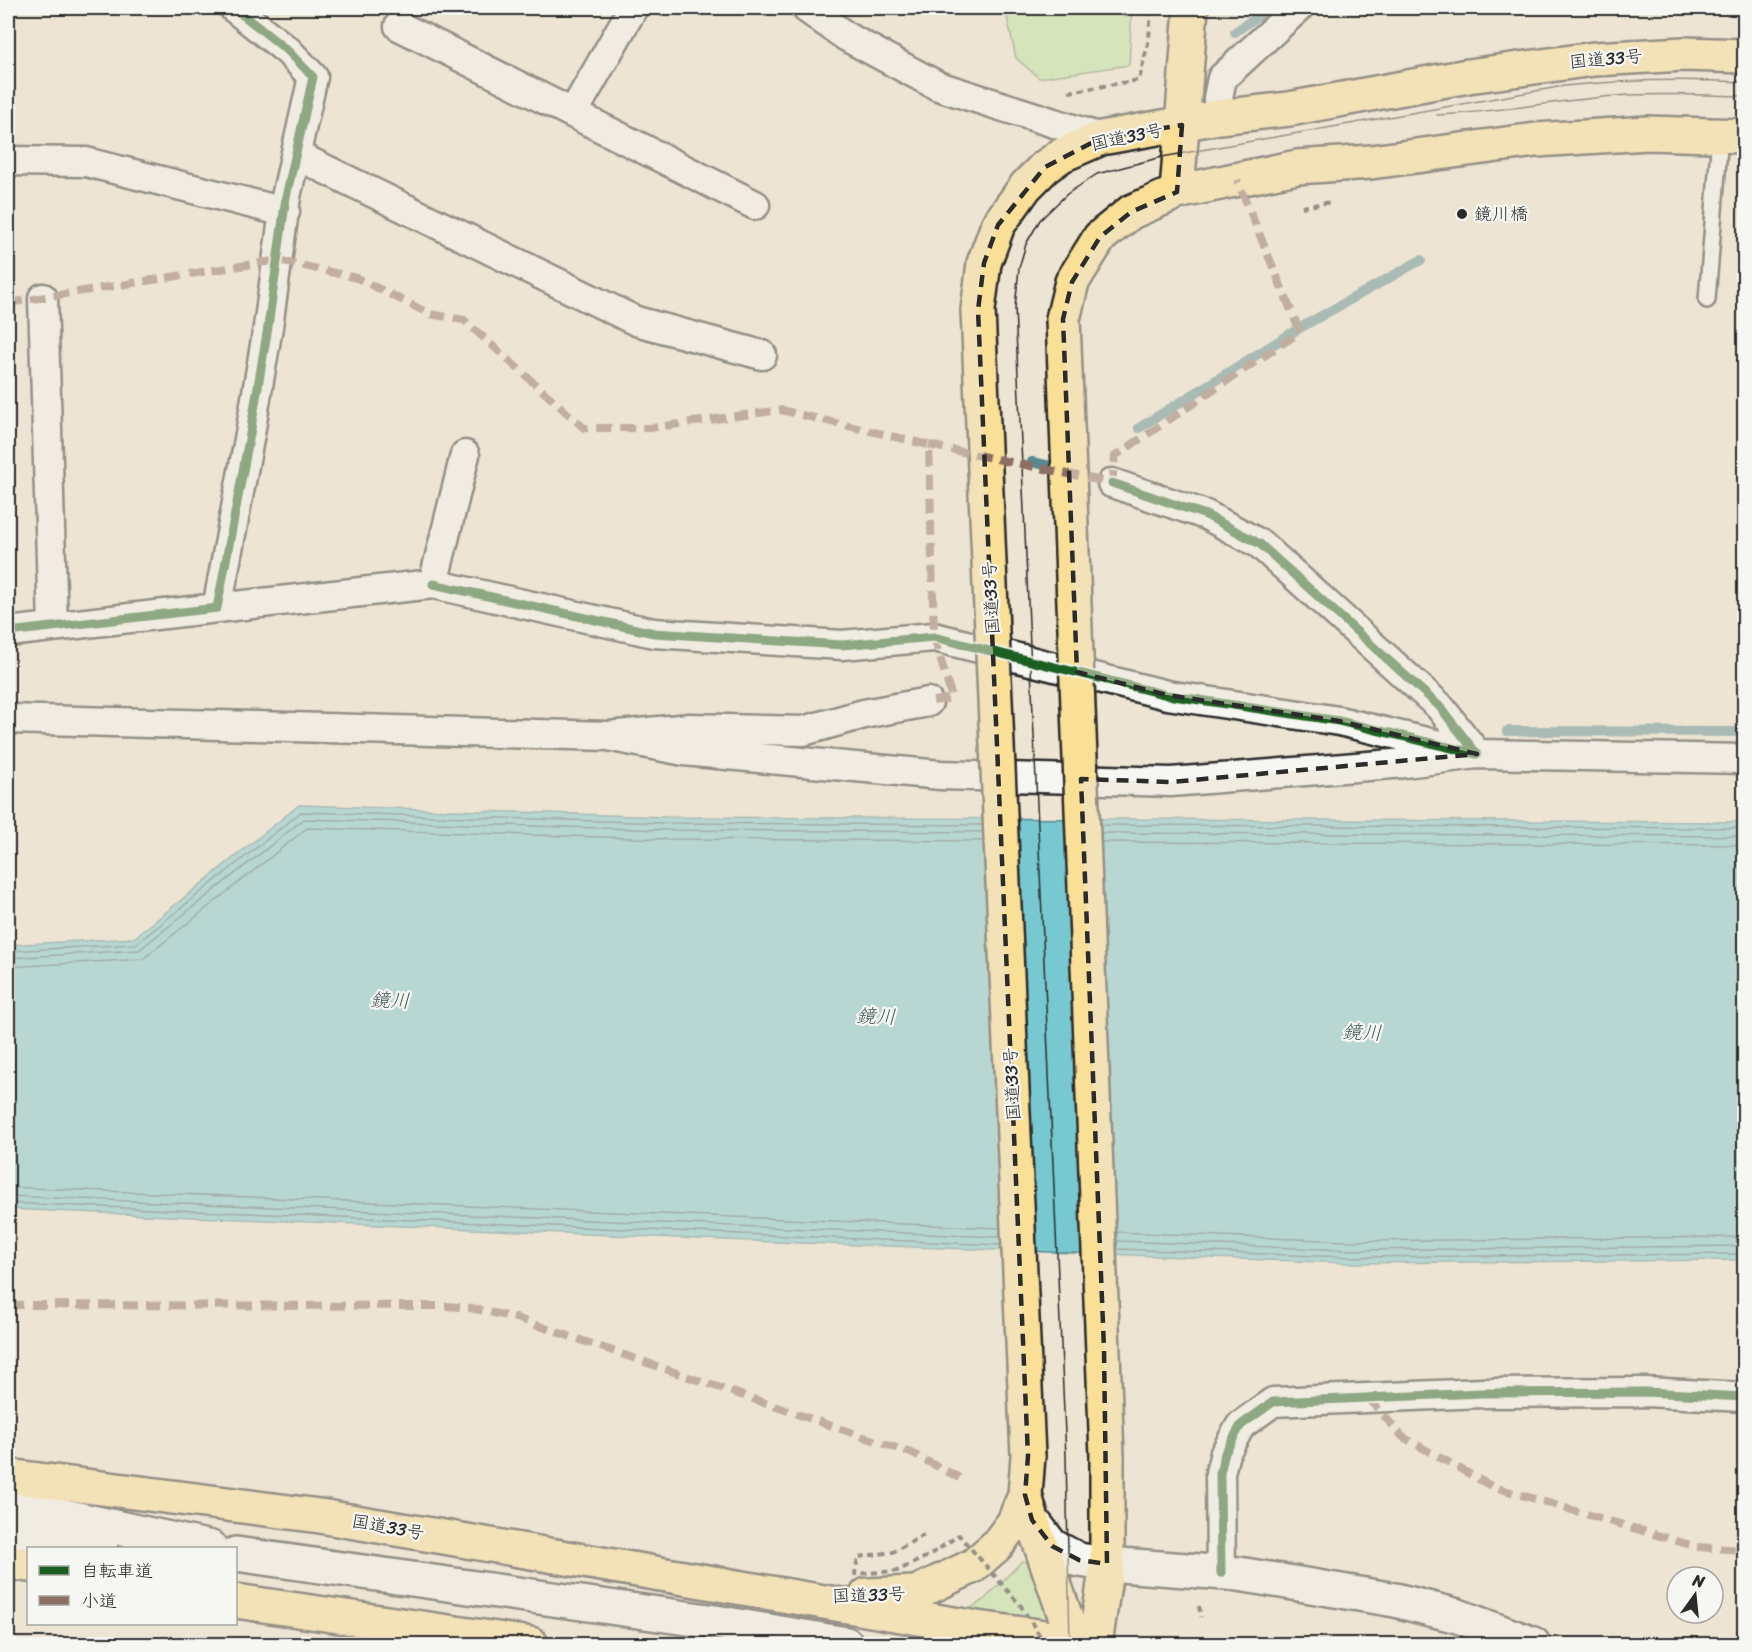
<svg xmlns="http://www.w3.org/2000/svg" width="1752" height="1652" viewBox="0 0 1752 1652" font-family="Sriracha,'Klee One',sans-serif">
<rect width="100%" height="100%" fill="#ede4d4"/>
<filter id="ink" filterUnits="userSpaceOnUse"><feTurbulence type="fractalNoise" baseFrequency=".0167" numOctaves="2"/><feDisplacementMap in="SourceGraphic" scale="12" xChannelSelector="R" yChannelSelector="G"/><feConvolveMatrix kernelMatrix="1 2 1 2 8 2 1 2 1" color-interpolation-filters="sRGB"/></filter>
<g filter="url(#ink)">
<path fill="#bae5a1" stroke="#728866" stroke-width="1.5" d="M1005 8H1132L1129 65 1039 78 1016 58Z
M1022 1561 1026 1562 1029 1566 1050 1609V1625L968 1610 985 1599Z"/>
<path fill="#78c8d2" stroke="#59898f" stroke-width="1.5" d="M299 805 666 817 1744 822V1260L1348 1263 724 1240 8 1209V945L134 938Z"/>
<g fill="none" stroke-linecap="round" stroke-linejoin="round">
<path stroke="#4a6a6e" stroke-width="1.5" d="M1101 825 1744 828
M1101 833 1744 836
M1101 842 1744 845
M8 951 136 944 301 812 666 823 982 825
M8 958 139 950 304 819 665 830 983 832
M8 967 143 959 307 828 665 839 983 841
M8 1187 1000 1228
M8 1196 1000 1237
M8 1203 1001 1245
M1116 1232 1348 1241 1744 1237
M1117 1241 1348 1250 1744 1246
M1117 1249 1348 1257 1744 1254"/>
<path stroke="#59898f" stroke-width="10" d="M1235 32 1259 15 1266 8
M1139 428 1298 329 1421 260
M1032 462 1064 469
M1507 731 1744 732"/>
<g stroke="#2b2b2b" stroke-width="20">
<path id="lane" d="M1707 300 1720 135"/>
</g>
<g stroke="#2b2b2b" stroke-width="33">
<path id="street" d="M806 8 847 37 938 86 1101 138
M399 26 755 205
M573 113 633 8
M1219 117 1218 98 1222 78 1298 8
M296 155 636 321 762 355
M8 161 86 162 285 212
M43 298 53 626
M433 584 654 633 842 645 934 637 1167 695 1339 721 1477 754 1439 706 1260 544 1206 515 1112 483
M217 608 433 584 465 455
M8 632 217 608 250 434 268 327 286 197 313 77 288 51 234 8
M8 719 608 736 690 728 803 731 864 714 928 702
M608 736 684 751 941 775 1171 782 1405 763 1477 754 1744 759
M1221 1573 1220 1473 1225 1453 1241 1425 1273 1402 1482 1393 1645 1392 1744 1397"/>
</g>
<g stroke="#2b2b2b" stroke-width="38">
<path id="secondary" d="M8 1504 211 1548
M1032 1520 1052 1546 1079 1560 1107 1564 1239 1574 1395 1600 1458 1616 1533 1644
M8 1534 101 1542
M236 1554 715 1622 846 1644"/>
</g>
<g stroke="#2b2b2b" stroke-width="38">
<path id="primary" d="M1177 192 1191 8"/>
</g>
<g stroke="#2b2b2b" stroke-width="38">
<path id="highway" d="M978 310 984 263 998 225 1026 186 1045 167 1062 155 1101 138 1219 117 1289 109 1468 76 1594 59 1684 54 1744 56
M1063 319 1072 282 1100 237 1131 212 1177 192 1297 167 1371 162 1536 140 1648 133 1744 136
M8 1476 320 1516 977 1628 1075 1641 1088 1644
M1025 1495 1032 1520 1075 1644
M8 1562 28 1565
M867 1595 916 1593 973 1566 997 1545 1014 1522 1025 1495 1028 1456
M236 1601 531 1644
M1095 1644 1107 1564V1456"/>
</g>
<path stroke="#2b2b2b" stroke-width="4" stroke-dasharray="6 4.5" stroke-linecap="butt" d="M1069 92 1139 80 1149 39 1151 8
M1302 207 1331 202
M1199 1606 1201 1617
M1211 1638 1234 1644
M1174 1644H1179"/>
<use href="#lane" stroke="#f6f6f2" stroke-width="15"/>
<use href="#street" stroke="#f6f6f2" stroke-width="28"/>
<use href="#secondary" stroke="#f6f6f2" stroke-width="33"/>
<use href="#primary" stroke="#fadf96" stroke-width="33"/>
<use href="#highway" stroke="#fadf96" stroke-width="33"/>
<path stroke="#2b2b2b" stroke-width="1.5" d="M1437 115C1497 112 1556 101 1615 96 1658 93 1701 95 1744 96
M1070 1644 1066 1457 1015 308 1019 268 1026 244 1040 220 1067 194 1097 174 1162 157 1564 86C1624 80 1684 79 1744 82"/>
<g stroke="#2b2b2b" stroke-width="38" stroke-linecap="butt">
<path id="highway-bridge" d="M978 310 1028 1456
M1063 319 1107 1456"/>
</g>
<path stroke="#2b2b2b" stroke-width="4" stroke-dasharray="6 4.5" stroke-linecap="butt" d="M924 1535 893 1552 858 1557 855 1574 897 1571 930 1555 959 1535 1021 1606 1045 1644"/>
<use href="#highway-bridge" stroke="#fadf96" stroke-width="33"/>
<path stroke="#8d6e63" stroke-width="8" stroke-dasharray="15 8" stroke-linecap="butt" d="M8 303 278 260 357 278 430 314 464 320 584 428H650L781 410 929 445 934 637 952 698 928 702
M929 445 1112 483 1115 456 1300 332 1237 180
M8 1305 446 1306 471 1308 516 1318 911 1453 960 1478
M1368 1398 1403 1437 1491 1486 1697 1547 1744 1550"/>
<g stroke="#f6f6f2" stroke-width="13">
<path id="cycleway" d="M433 584 654 633 842 645 934 637 1167 695 1339 721 1477 754 1439 706 1260 544 1206 515 1112 483
M8 632 217 608 250 434 268 327 286 197 313 77 288 51 234 8
M1221 1573 1220 1473 1225 1453 1241 1425 1273 1402 1482 1393 1645 1392 1744 1397"/>
</g>
<use href="#cycleway" stroke="#1b5e20" stroke-width="9"/>
</g>
</g>
<path d="M0 0H1752V1652H0ZM1182 125 1177 192 1131 212 1100 237 1072 282 1063 319 1077 672 1167 695 1339 721 1477 754 1171 782 1081 779 1104 1349 1107 1564 1079 1560 1052 1546 1032 1520 1025 1495 1028 1456 978 310 984 263 998 225 1045 167 1101 138Z" fill="#ede4d4" fill-opacity=".55" fill-rule="evenodd"/>
<path fill="none" stroke="#2b2b2b" stroke-width="4.5" stroke-dasharray="12 8" stroke-linejoin="round" d="M1182 125 1177 192 1131 212 1100 237 1072 282 1063 319 1077 672 1167 695 1339 721 1477 754 1171 782 1081 779 1104 1349 1107 1564 1079 1560 1052 1546 1032 1520 1025 1495 1028 1456 978 310 984 263 998 225 1045 167 1101 138Z"/>
<circle fill="#2b2b2b" stroke="#f6f6f2" stroke-width="2" cx="1462" cy="214" r="6"/>
<g text-anchor="middle" stroke-width="4.5" stroke-linejoin="round" paint-order="stroke">
<g font-size="18" fill="#2b2b2b" stroke="#f6f6f2">
<text transform="translate(1606 59) rotate(-5)" y="6">国道33号</text>
<text transform="translate(1127 137) rotate(-12)" y="6">国道33号</text>
<text transform="translate(991 598) rotate(-93)" y="6">国道33号</text>
<text transform="translate(1012 1084) rotate(-93)" y="6">国道33号</text>
<text transform="translate(388 1527) rotate(10)" y="6">国道33号</text>
<text transform="translate(869 1595) rotate(-2)" y="6">国道33号</text>
</g>
<g font-size="18" fill="#2b2b2b" stroke="#f6f6f2" text-anchor="start">
<text x="1474" y="220">鏡川橋</text>
</g>
<g font-size="20" font-style="italic" fill="#425a5d" stroke="#f6f6f2">
<text transform="translate(390 1000) rotate(2)" y="7">鏡川</text>
<text transform="translate(876 1016) rotate(2)" y="7">鏡川</text>
<text transform="translate(1362 1032) rotate(2)" y="7">鏡川</text>
</g>
</g>
<rect width="1752" height="1652" fill="none" stroke="#f6f6f2" stroke-width="30"/>
<rect x="15" y="15" width="1722" height="1622" fill="none" stroke="#2b2b2b" stroke-width="2" filter="url(#ink)"/>
<rect x="27" y="1547" width="210" height="78" fill="#f6f6f2" stroke="#a5a5a2" stroke-width="1.5"/>
<rect x="39" y="1566" width="30" height="9" fill="#1b5e20" stroke="#a5a5a2" stroke-width="1.5"/>
<text x="81" y="1577" font-size="18" fill="#2b2b2b">自転車道</text>
<rect x="39" y="1596" width="30" height="9" fill="#8d6e63" stroke="#a5a5a2" stroke-width="1.5"/>
<text x="81" y="1607" font-size="18" fill="#2b2b2b">小道</text>
<g transform="translate(1695 1595) rotate(15)"><circle r="28" fill="#f6f6f2" stroke="#a5a5a2" stroke-width="1.5"/>
<path d="M0-4.5L10 22L0 15L-10 22Z" fill="#2b2b2b"/>
<text y="-9" font-size="16" font-weight="bold" text-anchor="middle" fill="#2b2b2b">N</text>
</g>
</svg>
